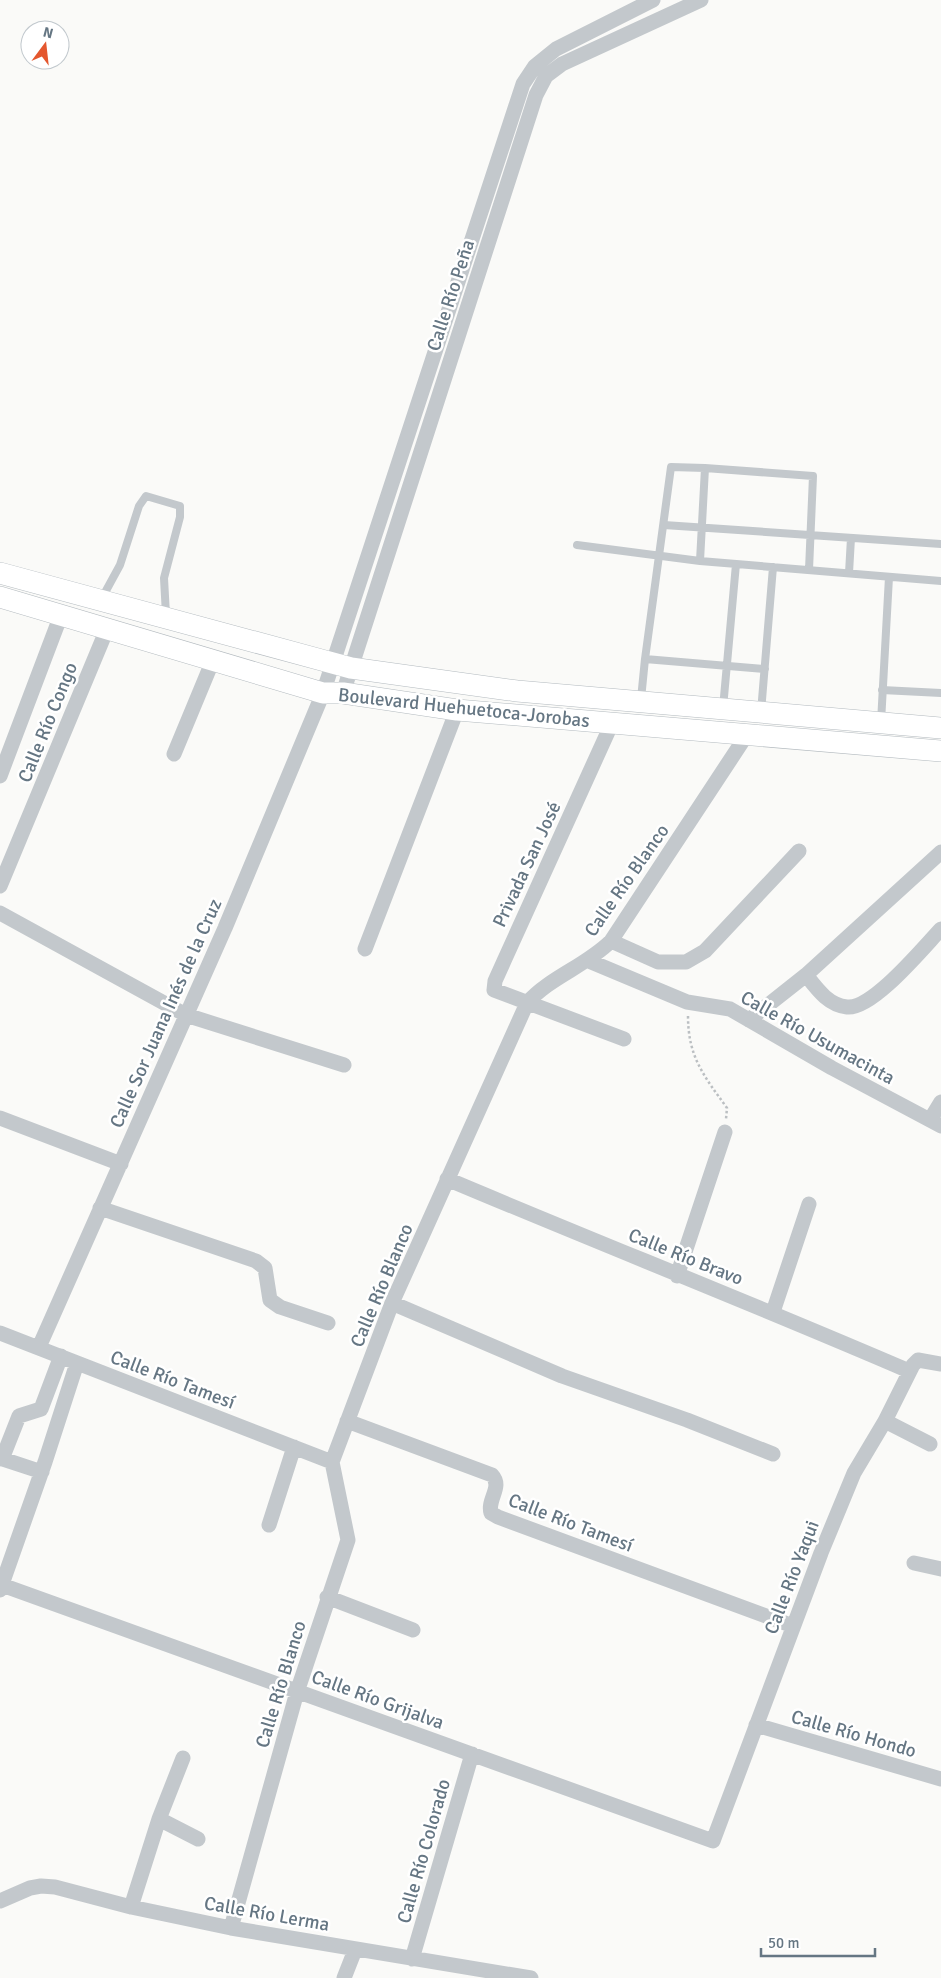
<svg xmlns="http://www.w3.org/2000/svg" width="941" height="1978" viewBox="0 0 941 1978" font-family="Signika,sans-serif">
<rect width="100%" height="100%" fill="#fafaf8"/>
<g fill="none" stroke-linecap="round" stroke-linejoin="round">
<g stroke="#b3babf" stroke-width="22">
<path id="secondary" d="M0 573 351 668 517 691 941 728
M0 597 323 693H343L457 710 941 751"/>
</g>
<path stroke="#bbbfc2" stroke-width="2.5" stroke-dasharray="2.5 2.5" stroke-linecap="butt" d="M688 1016C688 1057 704 1076 727 1108L726 1119"/>
<path stroke="#c3c8cc" stroke-width="8" d="M705 468 671 467 645 659 765 669
M664 525 941 544
M577 545 700 561
M809 570 813 476 705 468 700 561 941 581
M849 573 851 538
M102 598 120 565 139 506 146 496 180 506V517L164 578 166 615
M882 690 941 693
M641 699 645 659
M723 708 736 564
M761 712 773 567
M881 722 889 577"/>
<path stroke="#c3c8cc" stroke-width="15" d="M343 693 536 95 546 76 562 64 701 0
M612 723 504 961 495 981 494 990 624 1039
M174 754 213 660
M0 776 61 615
M941 852 806 975C817 989 828 1005 847 1007 872 1010 923 948 941 929
M0 886 107 629
M0 913 186 1015 344 1065
M611 941 658 962H686L705 951 799 851
M365 949 457 710
M589 961 687 1002 730 1009 832 1068 941 1126
M749 1020 806 975
M0 1118 121 1164
M930 1120 941 1102
M447 1179C601 1244 756 1305 909 1371
M100 1208 256 1261 265 1268 270 1300 280 1307 328 1323
M677 1276 725 1132
M392 1303 562 1376 687 1420 773 1454
M773 1312 809 1204
M0 1333 332 1462
M39 1347 225 928 323 693 523 84 535 66 556 49 653 0
M347 1421 492 1475C503 1487 487 1499 491 1513L498 1517 793 1626
M885 1421 930 1444
M0 1458 42 1472
M2 1459 19 1416 41 1409 61 1356
M269 1525 294 1447
M914 1563 941 1569
M2 1585 713 1841 821 1553 854 1473 885 1421 913 1365 918 1360 941 1364
M0 1590 45 1462 77 1363
M327 1597 413 1630
M756 1725 941 1779
M159 1819 198 1839
M0 1901 30 1888 41 1886 55 1887 131 1907 231 1928 531 1978
M131 1907 159 1819 183 1758
M231 1928 297 1692 348 1540 332 1462 392 1303 527 1003C550 977 586 966 611 941L746 736
M412 1959 472 1754
M344 1978 355 1950"/>
<use href="#secondary" stroke="#fff" stroke-width="21"/>
</g>
<g text-anchor="middle" stroke-width="5" stroke-linejoin="round" paint-order="stroke">
<g font-size="19" fill="#657683" stroke="#fff">
<text transform="translate(450 295) rotate(-72)" y="7">Calle Río Peña</text>
<text transform="translate(464 707) rotate(6)" y="7">Boulevard Huehuetoca-Jorobas</text>
<text transform="translate(47 722) rotate(-68)" y="7">Calle Río Congo</text>
<text transform="translate(526 864) rotate(-65)" y="7">Privada San José</text>
<text transform="translate(626 880) rotate(-55)" y="7">Calle Río Blanco</text>
<text transform="translate(165 1013) rotate(-66)" y="7">Calle Sor Juana Inés de la Cruz</text>
<text transform="translate(818 1037) rotate(29)" y="7">Calle Río Usumacinta</text>
<text transform="translate(686 1256) rotate(22)" y="7">Calle Río Bravo</text>
<text transform="translate(381 1285) rotate(-67)" y="7">Calle Río Blanco</text>
<text transform="translate(173 1379) rotate(21)" y="7">Calle Río Tamesí</text>
<text transform="translate(571 1522) rotate(21)" y="7">Calle Río Tamesí</text>
<text transform="translate(791 1577) rotate(-69)" y="7">Calle Río Yaqui</text>
<text transform="translate(280 1684) rotate(-73)" y="7">Calle Río Blanco</text>
<text transform="translate(378 1699) rotate(20)" y="7">Calle Río Grijalva</text>
<text transform="translate(854 1733) rotate(16)" y="7">Calle Río Hondo</text>
<text transform="translate(423 1851) rotate(-74)" y="7">Calle Río Colorado</text>
<text transform="translate(267 1913) rotate(10)" y="7">Calle Río Lerma</text>
</g>
</g>
<g transform="translate(45 45) rotate(15)"><circle r="24" fill="#ffffff" stroke="#c1c8cd"/>
<path d="M0-4L9 19L0 12L-9 19Z" fill="#e4572e"/>
<text y="-8" font-size="14" font-weight="bold" text-anchor="middle" fill="#657683">N</text>
</g>
<path d="M761 1948v8h114v-8" fill="none" stroke="#657683" stroke-width="2.5"/>
<text x="768" y="1948" font-size="15" fill="#657683" stroke="#ffffff" stroke-width="4" paint-order="stroke">50 m</text>
</svg>
